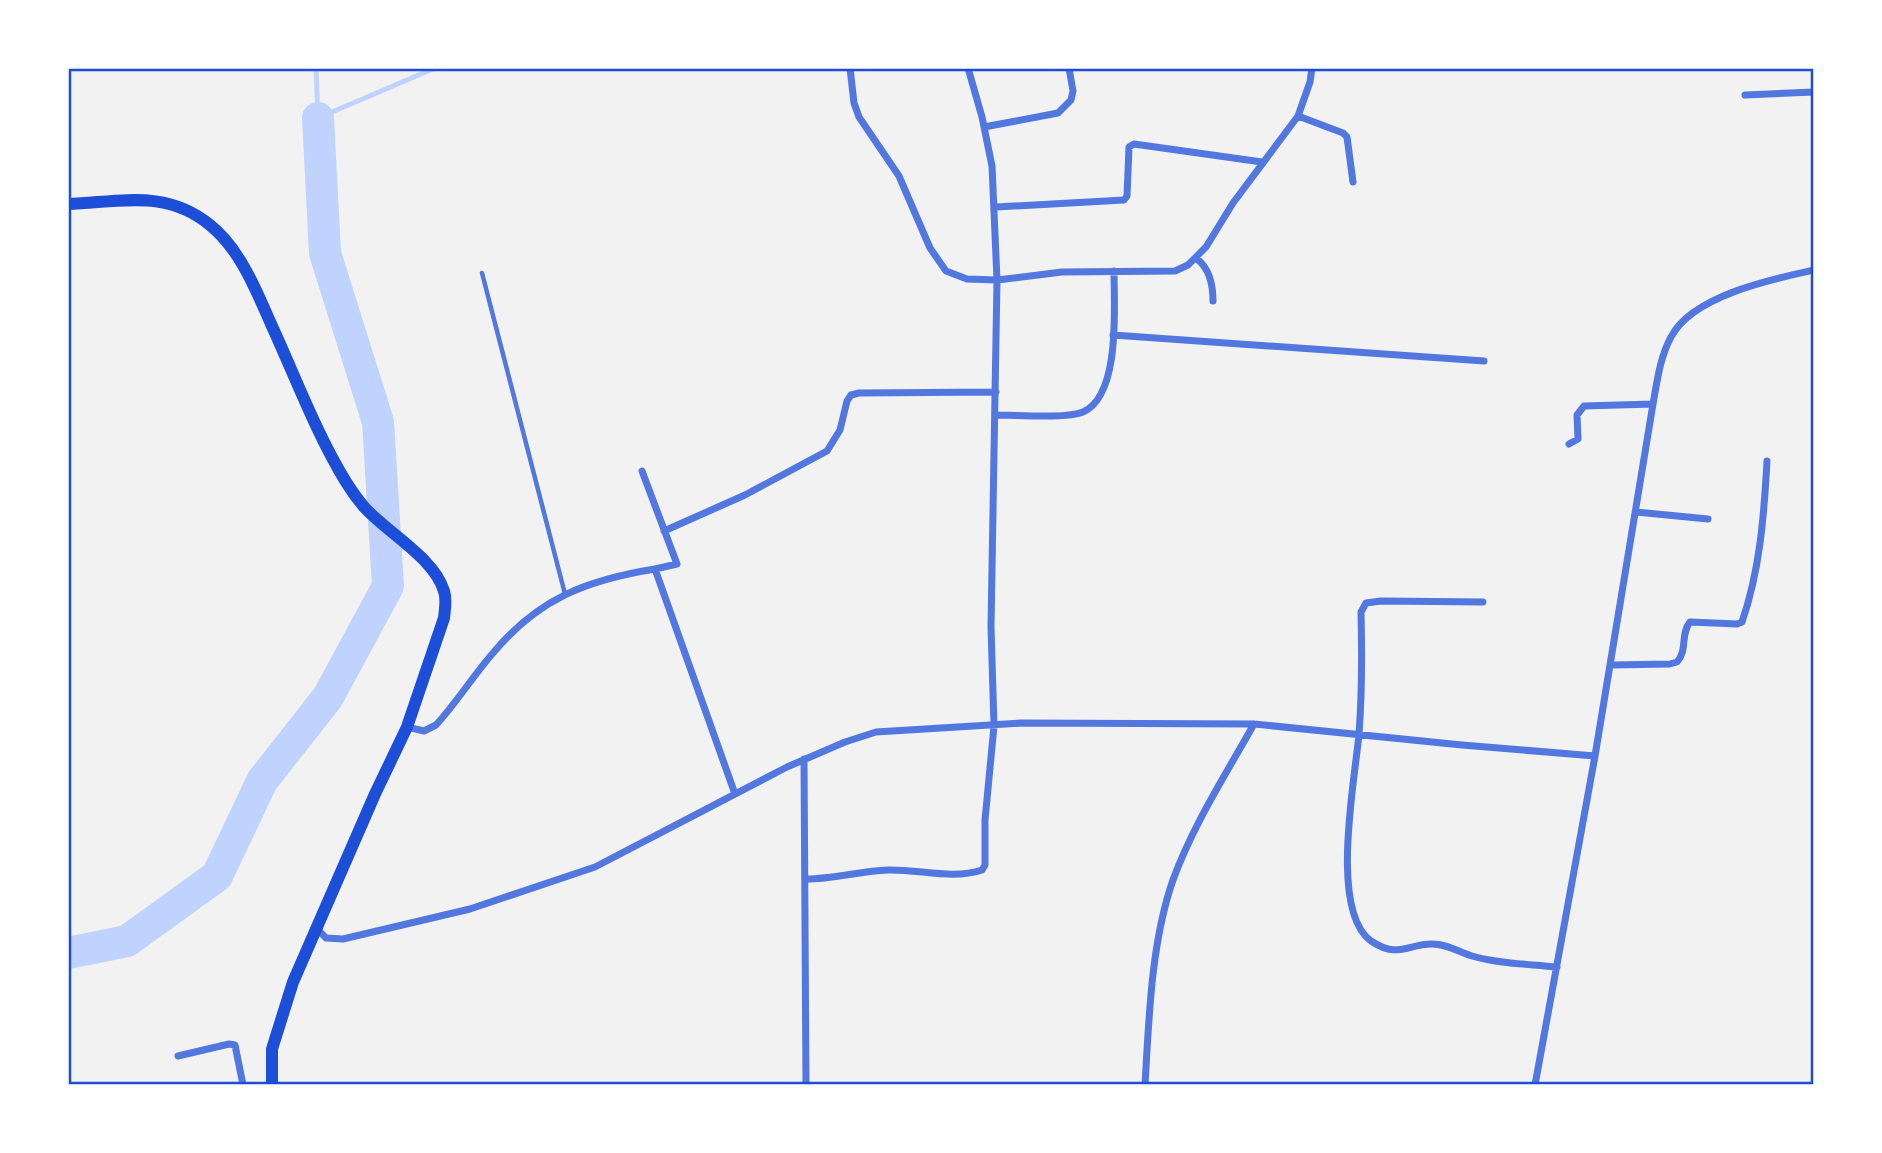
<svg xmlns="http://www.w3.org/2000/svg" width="1882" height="1153" viewBox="0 0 1882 1153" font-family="'Roboto Condensed',sans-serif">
<rect width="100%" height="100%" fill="#f2f2f2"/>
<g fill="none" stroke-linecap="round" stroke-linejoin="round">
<path stroke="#bfd3fe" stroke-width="5" d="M316 68 318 118 435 68"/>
<path stroke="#bfd3fe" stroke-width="32" d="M68 953 127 941 217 876 262 781 328 697 388 586 378 422 325 253 318 118"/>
<path stroke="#5277de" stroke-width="4.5" d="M482 273 565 594"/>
<path stroke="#5277de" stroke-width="7" d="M850 68 854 103 859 117 899 176 930 248 946 271 967 279 997 280 992 166 982 117 968 68
M1745 95 1814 92
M1298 116 1343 133 1347 137 1353 182
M984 127 1058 113 1071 100 1073 91 1069 68
M996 207 1124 200 1127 196 1129 147 1134 144 1262 162
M1197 259C1210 269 1213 285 1213 301
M1113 335 1484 361
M997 415C1018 415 1065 419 1083 412 1121 395 1114 306 1114 271
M1569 444 1578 439 1577 415 1584 406 1653 404
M642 471 677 564 655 569
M1636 512 1708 519
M664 531 745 495 827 451 840 430 847 401 851 395 859 393 996 392
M1483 602 1381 601 1366 603 1361 612C1362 652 1362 695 1359 734 1355 779 1329 911 1371 941 1398 959 1407 944 1432 944 1448 944 1458 952 1472 956 1499 964 1530 964 1557 967
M1611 665 1670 664 1677 662C1688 650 1680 634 1690 622L1737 624 1742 622C1760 570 1764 515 1767 461
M407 727 424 731 436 725C457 702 473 676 493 653 538 599 586 580 655 569L735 794
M804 759 806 1085
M806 879C834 879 860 871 888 870 919 869 952 880 982 870L985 865V820L994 726 991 627 997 280 1062 272 1175 271 1188 265 1206 247 1233 203 1298 116 1310 82 1312 68
M317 929 326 938 343 939 470 909 595 867 787 767 845 742 876 732 1022 723 1254 724 1462 745 1595 756
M178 1056 229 1044 235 1045 243 1085
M1145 1085C1149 1018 1151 943 1173 880 1193 825 1226 774 1254 724
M1535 1085 1595 756 1653 404C1657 382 1660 357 1671 337 1692 296 1772 279 1814 270"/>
<path stroke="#1d4ed8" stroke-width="12" d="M68 204C121 202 166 189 210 225 240 249 256 290 271 324 295 376 316 433 346 482 351 490 358 500 365 508 388 533 434 558 444 591 447 600 445 608 444 618L407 727 375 794 293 982 272 1049V1085"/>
</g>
<rect width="1882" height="1153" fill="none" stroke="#ffffff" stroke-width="140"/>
<rect x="70" y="70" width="1742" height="1013" fill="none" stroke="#1d4ed8" stroke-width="2.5"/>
</svg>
